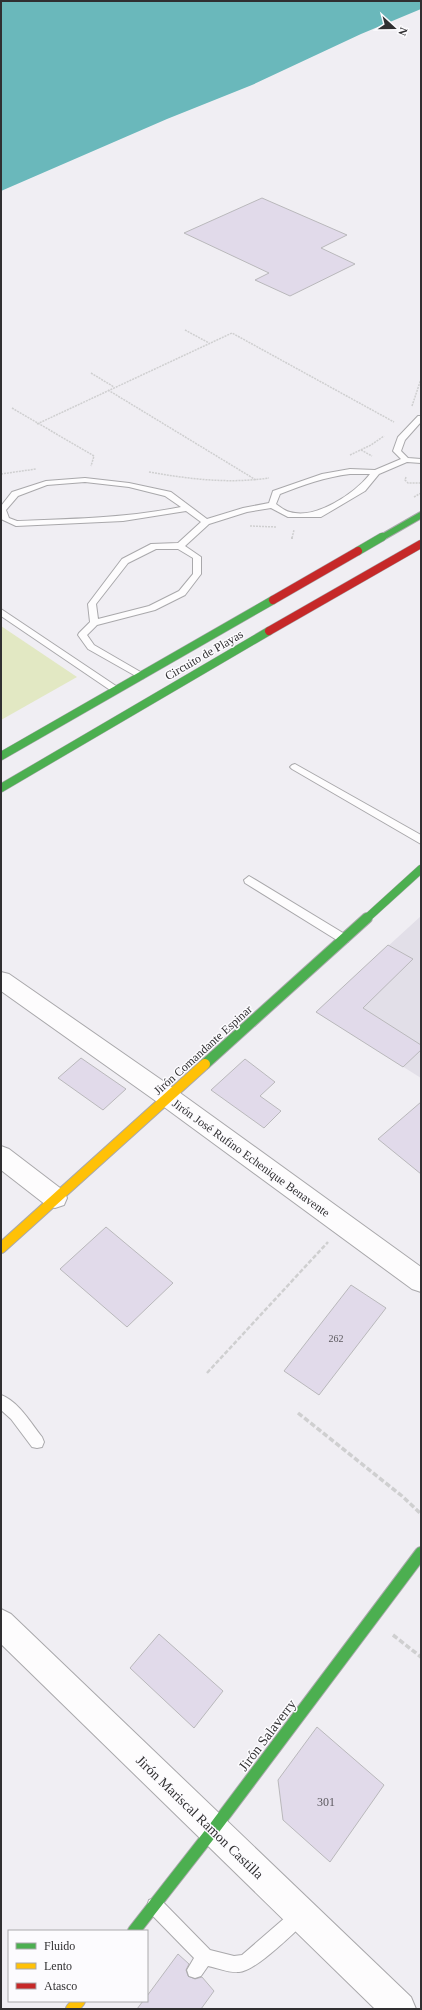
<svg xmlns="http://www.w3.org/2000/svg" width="422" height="2010" viewBox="0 0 422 2010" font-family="Georgia,serif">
<rect width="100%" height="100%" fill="#f0eef3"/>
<path fill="#e2dfe8" d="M421 916V1078L316 1012Z"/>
<path fill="#e2e8c3" d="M1 626 77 677 1 720Z"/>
<path fill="#6ab8bb" d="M1 1H421V9L361 34 252 85 167 119 1 191Z"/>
<path fill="#e1daea" stroke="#b9b8bb" d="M262 198 347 235 321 248 355 264 290 296 255 280 269 273 184 233Z
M388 945 413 959 363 1008 421 1045V1050L403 1067 316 1012Z
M81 1058 126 1089 103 1110 58 1078Z
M245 1059 275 1082 260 1096 281 1111 264 1128 211 1090Z
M421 1102V1174L378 1139Z
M106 1227 173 1283 127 1327 60 1269Z
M351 1285 386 1308 319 1395 284 1371Z
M159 1634 223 1691 194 1728 130 1668Z
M317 1727 384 1785 330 1862 283 1820 278 1780Z
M178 1954 189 1964 186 1970 188 1976 195 1979 202 1977 214 1991 201 2009H137L143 2001H147V1996Z"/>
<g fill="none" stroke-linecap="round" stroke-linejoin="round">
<g stroke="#a9a8ab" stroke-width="2">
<path id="lane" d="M418 416H421V422L405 440 401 451 408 458 421 459V463L407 462 379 474 365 491 321 517H288L271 508 247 512 209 524 185 546 201 557V574L185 595 155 610 97 625 87 635 94 645 144 674V678L141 679 88 649 78 635 79 633 90 622 88 604 122 559 151 544 178 543 201 522 186 511 123 521 16 526 1 519V506L12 492 46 481 85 478 129 483 171 492 207 519 243 508 269 503 273 491 322 474 350 469 375 470 401 459 393 451 398 437ZM350 474H370C355 493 316 520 290 512 285 511 280 507 276 504L280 494C303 485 325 477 350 474ZM85 482 129 487 165 496 181 507C127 518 72 519 17 521L9 518 6 510 18 496 47 485ZM156 549H178L193 558V574L179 591 149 606 98 619 96 604 128 563Z
M1 609 119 688V692H113L1 616Z
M295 764 421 835V844L292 769 290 767 292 765Z
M249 876 348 936 349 939 348 942H340L245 883 244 880Z
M1 1395C18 1401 31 1423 42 1437L44 1442 42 1447 37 1448 32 1447 11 1419 1 1410Z
M155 1898 161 1900 210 1950 234 1956 242 1955 294 1910 300 1908 306 1910 308 1916 306 1922C292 1934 256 1971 239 1972 229 1973 218 1968 208 1966L201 1976 195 1978 189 1976 187 1970 194 1958 149 1912 147 1906 149 1900Z"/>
</g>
<g stroke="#a9a8ab" stroke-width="2">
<path id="street" d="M1 972 9 974 176 1090 421 1267V1292L412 1289 160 1104 1 991Z
M1 1146 9 1149 64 1191 67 1198 64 1205 55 1208 46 1205 1 1170Z
M1 1609 11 1614 411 1997 416 2009H375L1 1644Z"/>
</g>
<g stroke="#a9a8ab" stroke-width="8">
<path id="fast-far3" d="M381 538 421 515"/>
</g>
<g stroke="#a9a8ab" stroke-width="9">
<path id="fast-far2" d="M358 551 382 537
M1 756 273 600
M1 788 269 631
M366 919 421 869"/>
</g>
<g stroke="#a9a8ab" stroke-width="12">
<path id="fast-far1" d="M205 1064 367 918"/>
</g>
<g stroke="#a9a8ab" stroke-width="14">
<path id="fast" d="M134 1931 213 1830 421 1553"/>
</g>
<g stroke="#a9a8ab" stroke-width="12">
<path id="slow-far1" d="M1 1248 205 1064"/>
</g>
<g stroke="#a9a8ab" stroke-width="14">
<path id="slow" d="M72 2009 79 2001"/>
</g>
<g stroke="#a9a8ab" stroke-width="9">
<path id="jam" d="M273 600 358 551
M269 631 421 544"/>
</g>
<path stroke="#cfcfd0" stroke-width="1.5" stroke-dasharray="2 1" stroke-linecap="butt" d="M185 330 209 343
M91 373 114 387
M108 390 256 480
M412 406 421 379
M12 408 94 456 91 466
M37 424 232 333 394 422
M361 450 372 456
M350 455 371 445 384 436
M149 472C189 479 228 484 269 478
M1 474 36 469
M406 477 405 480 408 483H421
M414 497 421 493
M250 526 277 527
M292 538 294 530"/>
<path stroke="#cfcfd0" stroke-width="2" stroke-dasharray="3.5 1.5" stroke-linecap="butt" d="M292 539V537"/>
<path stroke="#cfcfd0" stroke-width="2.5" stroke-dasharray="4.5 2" stroke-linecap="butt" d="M207 1373 328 1242"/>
<path stroke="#cfcfd0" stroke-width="3.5" stroke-dasharray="5.5 2.5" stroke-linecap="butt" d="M298 1413 402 1496 421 1514
M393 1635 421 1657"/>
<use href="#lane" fill="#fdfcfd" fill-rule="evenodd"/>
<use href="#street" fill="#fdfcfd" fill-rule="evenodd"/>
<use href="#fast-far3" stroke="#4caf50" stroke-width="6"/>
<use href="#fast-far2" stroke="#4caf50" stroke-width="8"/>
<use href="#fast-far1" stroke="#4caf50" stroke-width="10"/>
<use href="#fast" stroke="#4caf50" stroke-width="12"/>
<use href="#slow-far1" stroke="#ffc107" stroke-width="10"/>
<use href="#slow" stroke="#ffc107" stroke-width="12"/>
<use href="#jam" stroke="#c62828" stroke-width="8"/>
</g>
<g text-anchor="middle" stroke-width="3" stroke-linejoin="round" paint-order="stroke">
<g font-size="10" fill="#5c5a5f">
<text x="336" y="1342">262</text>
</g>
<g font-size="12" fill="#302f31" stroke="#fcfbfe">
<text transform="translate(204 655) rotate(-30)" y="4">Circuito de Playas</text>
<text transform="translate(203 1050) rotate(-42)" y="4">Jirón Comandante Espinar</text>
<text transform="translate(251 1158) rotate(36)" y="4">Jirón José Rufino Echenique Benavente</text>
</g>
<g font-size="12" fill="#5c5a5f">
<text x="326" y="1806">301</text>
</g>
<g font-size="14" fill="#302f31" stroke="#fcfbfe">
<text transform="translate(267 1735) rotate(-53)" y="5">Jirón Salaverry</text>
<text transform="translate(200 1817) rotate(44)" y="5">Jirón Mariscal Ramon Castilla</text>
</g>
</g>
<rect width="422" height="2010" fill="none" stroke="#302f31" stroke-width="4"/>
<rect x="8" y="1930" width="140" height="72" fill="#fcfbfe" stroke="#aaa9ac"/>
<rect x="16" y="1943" width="20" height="6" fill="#4caf50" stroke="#aaa9ac"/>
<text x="44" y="1950" font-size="12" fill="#302f31">Fluido</text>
<rect x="16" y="1963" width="20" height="6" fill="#ffc107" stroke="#aaa9ac"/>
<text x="44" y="1970" font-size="12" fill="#302f31">Lento</text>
<rect x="16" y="1983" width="20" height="6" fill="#c62828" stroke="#aaa9ac"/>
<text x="44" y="1990" font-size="12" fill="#302f31">Atasco</text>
<g transform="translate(394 28) rotate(111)" stroke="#fcfbfe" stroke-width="3" paint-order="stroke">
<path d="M0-3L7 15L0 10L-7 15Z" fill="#302f31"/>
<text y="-6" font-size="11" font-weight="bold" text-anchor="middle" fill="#302f31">N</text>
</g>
</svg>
